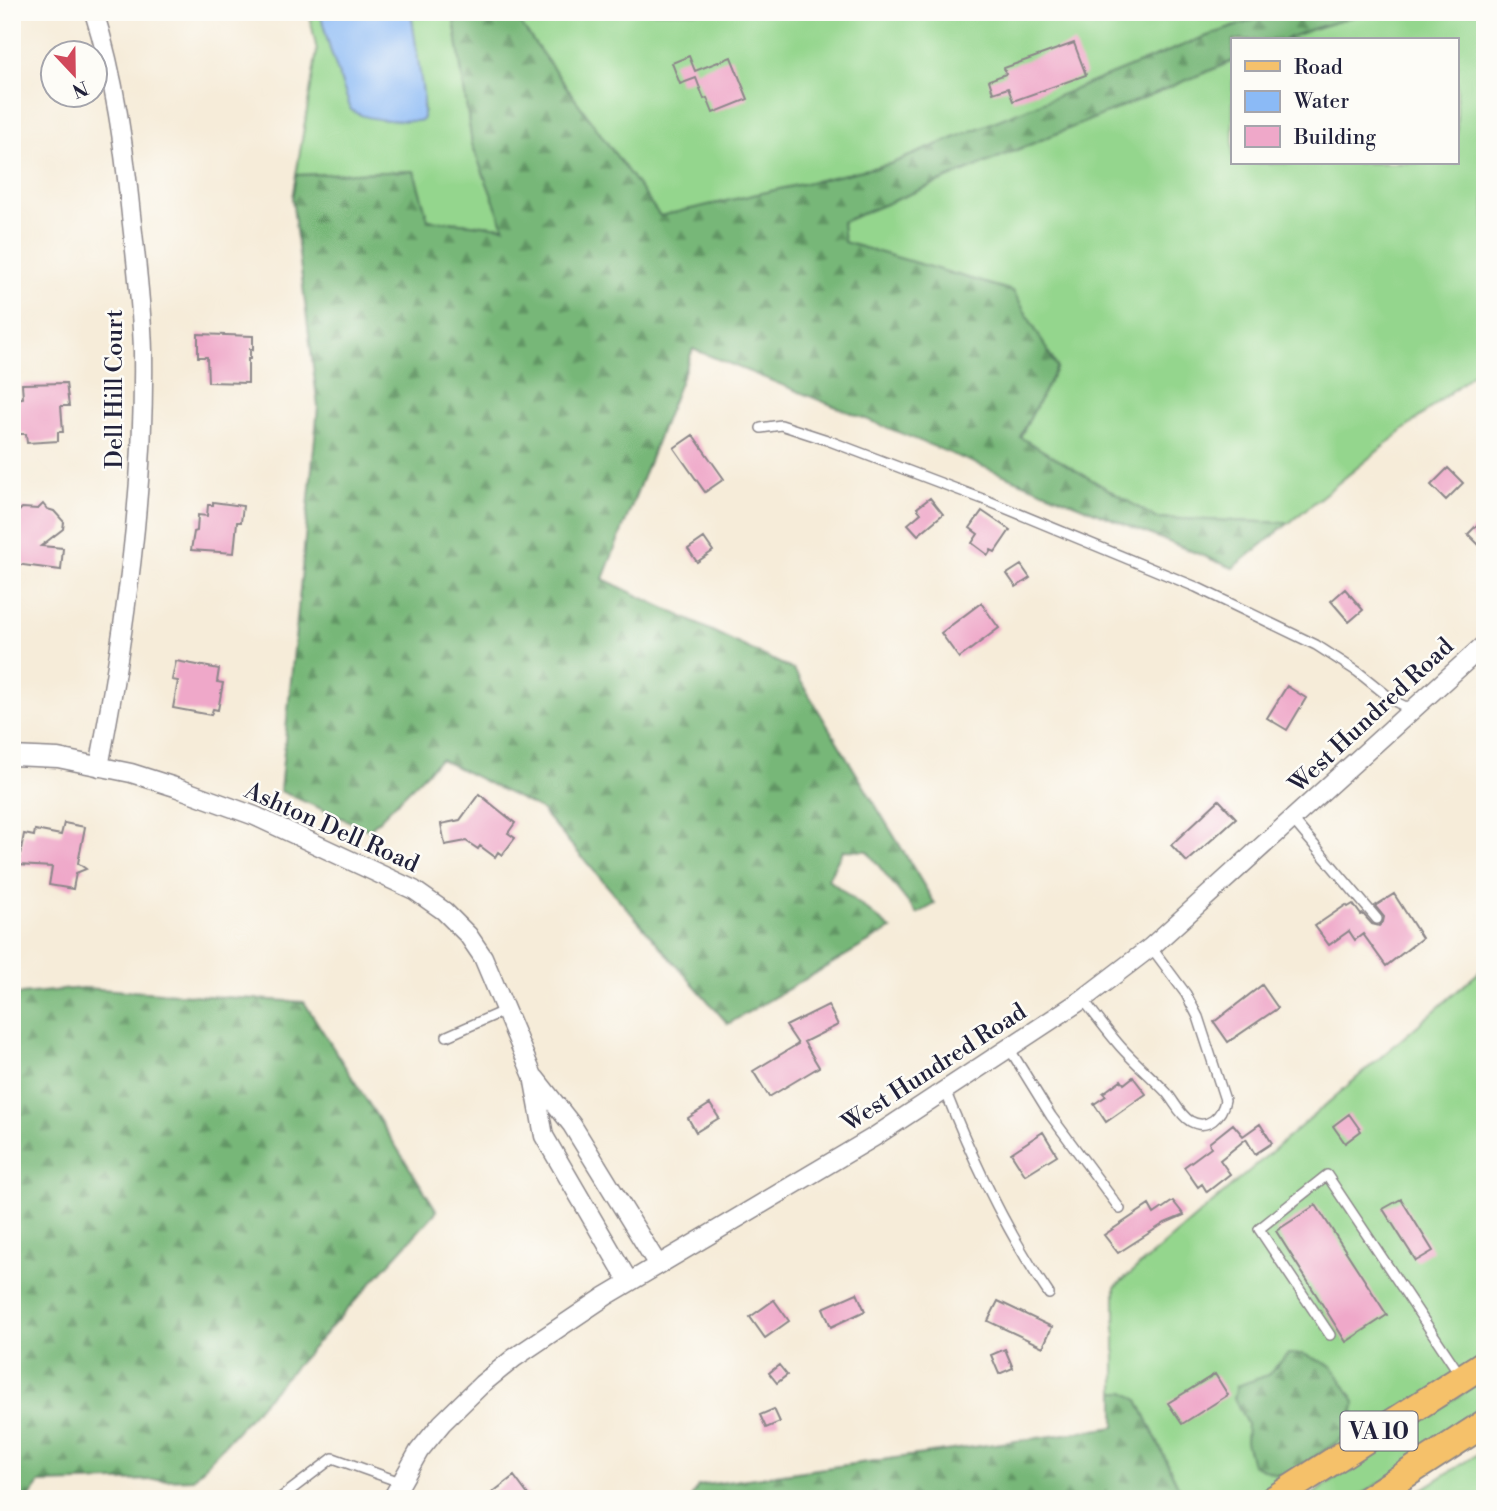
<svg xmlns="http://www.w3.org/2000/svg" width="1497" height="1511" viewBox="0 0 1497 1511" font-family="'Libre Bodoni',serif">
<defs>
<pattern id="forest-firs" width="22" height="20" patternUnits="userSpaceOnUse" patternTransform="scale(1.75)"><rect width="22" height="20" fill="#77b778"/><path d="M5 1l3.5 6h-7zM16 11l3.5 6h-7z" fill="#619464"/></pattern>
</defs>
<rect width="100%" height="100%" fill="#fdfcf7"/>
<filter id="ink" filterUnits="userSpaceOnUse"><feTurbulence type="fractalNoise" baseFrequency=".0143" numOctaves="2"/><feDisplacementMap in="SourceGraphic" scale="14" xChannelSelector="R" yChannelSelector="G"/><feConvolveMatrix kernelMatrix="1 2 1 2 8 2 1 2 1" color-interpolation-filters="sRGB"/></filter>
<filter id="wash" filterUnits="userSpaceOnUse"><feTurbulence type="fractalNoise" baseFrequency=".00686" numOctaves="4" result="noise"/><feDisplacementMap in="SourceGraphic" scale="28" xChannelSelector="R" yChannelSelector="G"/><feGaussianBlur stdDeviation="1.57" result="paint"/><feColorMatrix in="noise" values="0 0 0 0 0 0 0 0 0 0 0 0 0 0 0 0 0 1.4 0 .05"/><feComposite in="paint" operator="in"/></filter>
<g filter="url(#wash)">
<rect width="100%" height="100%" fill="#f6ecd9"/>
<path fill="#94d68d" stroke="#5b7c64" stroke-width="2" d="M309 12H320L330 49 352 110 424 111 411 12H453L472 144 504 227 428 220 414 171 296 175 317 51Z
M512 12H1276L1199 39 890 164 660 216Z
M1369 12H1485V364L1289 523 1156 518 1020 437 1057 367 1013 291 843 242 842 222 1233 61V163H1457V40H1283L1309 30Z
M1485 967V1357L1270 1499H1184L1138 1400 1125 1392H1115V1287Z
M1485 1379V1415L1355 1499H1307L1359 1460Z
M1485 1449V1499H1448L1447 1494 1441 1499H1407Z"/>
<path fill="url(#forest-firs)" stroke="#4c6c5a" stroke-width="2" d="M453 12H512L660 216 890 164 1199 39 1276 12H1369L1309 30 1283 40H1233V61L842 222 844 242 1013 291 1057 367 1020 437 1156 518 1289 523 1233 568 693 349 603 579 794 670 935 904 917 914 867 851 843 850 828 879 891 929 728 1024 540 809 440 759 369 830 280 791 318 407 292 198 296 175 414 171 428 220 504 227 472 144Z
M83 988 304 1002 437 1211 193 1479 40 1483 28 1499H12V995Z
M1288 1354H1303L1332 1366 1355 1401 1353 1422 1341 1439 1283 1478 1252 1464 1246 1442 1247 1424 1234 1398 1237 1386 1268 1375Z
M1115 1392H1125L1138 1400 1184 1499H690L698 1486 1115 1427Z"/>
<path fill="#8bbaf6" stroke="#566e98" stroke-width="2" d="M320 12H411L423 93V120L417 121C396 120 369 122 351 110L330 49Z"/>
<g id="blocks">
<path fill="#efa8c9" d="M1074 43 1086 75 1013 101 1008 88 993 93 989 80 1006 74 1004 68Z
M689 56 695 71 731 57 748 99 713 113 707 98 704 99 696 78 680 84 672 63Z
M198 334 253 336V350L250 349V359H248V383L208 382 207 357H198Z
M66 383 69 406H61L63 432H58V441L27 443 26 434H15V399L23 398 22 384Z
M693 435 724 479 705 492 674 448Z
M1448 468 1463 483 1446 500 1431 485Z
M930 498 943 514 918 535 908 524 921 513 917 508Z
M213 502 243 506 241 522H237L234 553 191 550 194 532 197 531 198 515 207 516 208 505H213Z
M43 504 47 509 54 511 64 522 63 529 41 546 63 548 61 570 15 564 17 513 22 508 38 509Z
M982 511 1010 530 995 552 991 550 988 555 972 543 978 534 970 528Z
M1485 517V551L1468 534Z
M704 538 713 551 697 562 688 549Z
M1021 565 1030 578 1016 587 1007 574Z
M1345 589 1363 610 1349 622 1331 601Z
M981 603 999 628 959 658 941 633Z
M176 661 219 669 217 682 223 683 218 710 213 709 211 715 173 708 178 681 172 680Z
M1287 686 1306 698 1287 730 1267 718Z
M479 794 515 823 508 833 515 838 502 855 498 852 495 857 480 846 478 849 466 841 445 845 441 824 460 820Z
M1219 800 1236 818 1187 862 1171 845Z
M64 823 85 827 78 863 86 869 76 873 73 889 49 885 52 867 18 865 24 834 34 836 35 830 61 835Z
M1394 894 1422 938 1386 966 1363 934 1355 940 1349 931 1329 945 1315 926 1346 905 1348 907 1353 904 1361 915 1363 914 1372 924 1379 926 1383 922 1384 917 1375 906Z
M1262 985 1278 1008 1228 1042 1214 1022Z
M828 1005 838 1025 804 1042 819 1067 769 1097 753 1071 798 1044 786 1026Z
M1133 1077 1146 1094 1106 1122 1094 1104 1106 1096 1103 1093 1121 1080 1124 1084Z
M710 1104 719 1118 696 1132 688 1118Z
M1349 1114 1361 1131 1345 1143 1333 1126Z
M1233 1124 1243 1136 1260 1124 1272 1143 1255 1154 1246 1139 1220 1160 1230 1174 1207 1192 1202 1184 1198 1187 1184 1167 1211 1147 1209 1143Z
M1043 1132 1057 1155 1025 1175 1011 1153Z
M1401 1199 1433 1251 1416 1261 1383 1209Z
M1173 1201 1184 1215 1165 1223 1118 1253 1104 1235 1149 1205 1154 1214Z
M1316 1205 1387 1315 1346 1342 1276 1231Z
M857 1293 865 1311 831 1327 823 1308Z
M774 1300 789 1321 765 1338 750 1317Z
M998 1301 1052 1327 1043 1347 988 1321Z
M1005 1349 1013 1368 999 1374 991 1355Z
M779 1365 787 1375 777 1383 769 1373Z
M1215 1374 1228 1395 1182 1424 1168 1403Z
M774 1409 780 1422 766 1428 760 1415Z
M514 1476 531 1499H484Z"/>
</g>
</g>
<g filter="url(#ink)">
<use href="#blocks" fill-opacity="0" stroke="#8c878a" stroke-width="2"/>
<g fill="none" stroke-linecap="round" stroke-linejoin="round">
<g stroke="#8c878a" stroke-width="12">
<path id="service" d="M761 428 781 425 827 440 988 501 1196 587 1316 645 1358 672 1394 701 1404 706 1414 707
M1293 820 1377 919
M1083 999C1095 1015 1107 1031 1120 1046 1134 1062 1151 1076 1166 1092 1174 1101 1180 1115 1190 1121 1208 1131 1222 1116 1225 1100L1198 1017 1186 994 1151 947
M447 1036 506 1010
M1009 1048 1051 1116 1120 1209
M945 1090C973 1161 1006 1231 1049 1294
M1330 1335 1259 1229 1327 1175 1461 1376
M396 1490 408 1499
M279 1499 333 1458 400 1482"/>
</g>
<g stroke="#8c878a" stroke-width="21">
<path id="minor" d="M94 12C115 78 124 147 131 215 136 260 142 306 143 352 145 491 125 631 99 767
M12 756 58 758 131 773 175 787 255 816 414 890 444 911 468 935 483 957 533 1076 544 1136 629 1282
M535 1078 572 1125 658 1265
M392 1499 419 1451 442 1423 482 1384 514 1358 606 1296 874 1137 1083 999 1151 947 1485 644"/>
</g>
<g stroke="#8c878a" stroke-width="30">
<path id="primary" d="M1274 1499 1485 1363
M1368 1499 1485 1423"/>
</g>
<use href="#service" stroke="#fff" stroke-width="9"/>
<use href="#minor" stroke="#fff" stroke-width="18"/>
<use href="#primary" stroke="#f5c16b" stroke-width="26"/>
</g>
</g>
<g text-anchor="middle" stroke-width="5" stroke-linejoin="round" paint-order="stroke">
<rect fill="#fdfcf7" stroke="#646373" stroke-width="2" x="1340.5" y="1411.5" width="77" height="39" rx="5"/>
<g font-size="23" font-weight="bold" fill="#22223b">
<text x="1379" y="1439">VA 10</text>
</g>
<g font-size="24" fill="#22223b" stroke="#fdfcf7">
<text transform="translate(114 389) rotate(-90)" y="8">Dell Hill Court</text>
<text transform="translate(1371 715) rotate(-43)" y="8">West Hundred Road</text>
<text transform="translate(332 827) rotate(24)" y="8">Ashton Dell Road</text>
<text transform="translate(934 1067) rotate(-33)" y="8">West Hundred Road</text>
</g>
</g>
<rect width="1497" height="1511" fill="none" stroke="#fdfcf7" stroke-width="42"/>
<rect x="1231" y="38" width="228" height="126" fill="#fdfcf7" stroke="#a5a5ac" stroke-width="2"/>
<rect x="1245" y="61" width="35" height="10" fill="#f5c16b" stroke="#a5a5ac" stroke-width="2"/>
<text x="1294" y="74" font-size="21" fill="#22223b">Road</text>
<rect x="1245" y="91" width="35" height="21" fill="#8bbaf6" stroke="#a5a5ac" stroke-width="2"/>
<text x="1294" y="108" font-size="21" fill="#22223b">Water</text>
<rect x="1245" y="126" width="35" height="21" fill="#efa8c9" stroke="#a5a5ac" stroke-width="2"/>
<text x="1294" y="144" font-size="21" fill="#22223b">Building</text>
<g transform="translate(74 74) rotate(158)"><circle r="33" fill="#fdfcf7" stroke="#a5a5ac" stroke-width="2"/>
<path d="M0-5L12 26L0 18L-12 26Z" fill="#d1495b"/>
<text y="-10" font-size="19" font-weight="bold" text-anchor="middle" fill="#22223b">N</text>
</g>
</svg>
